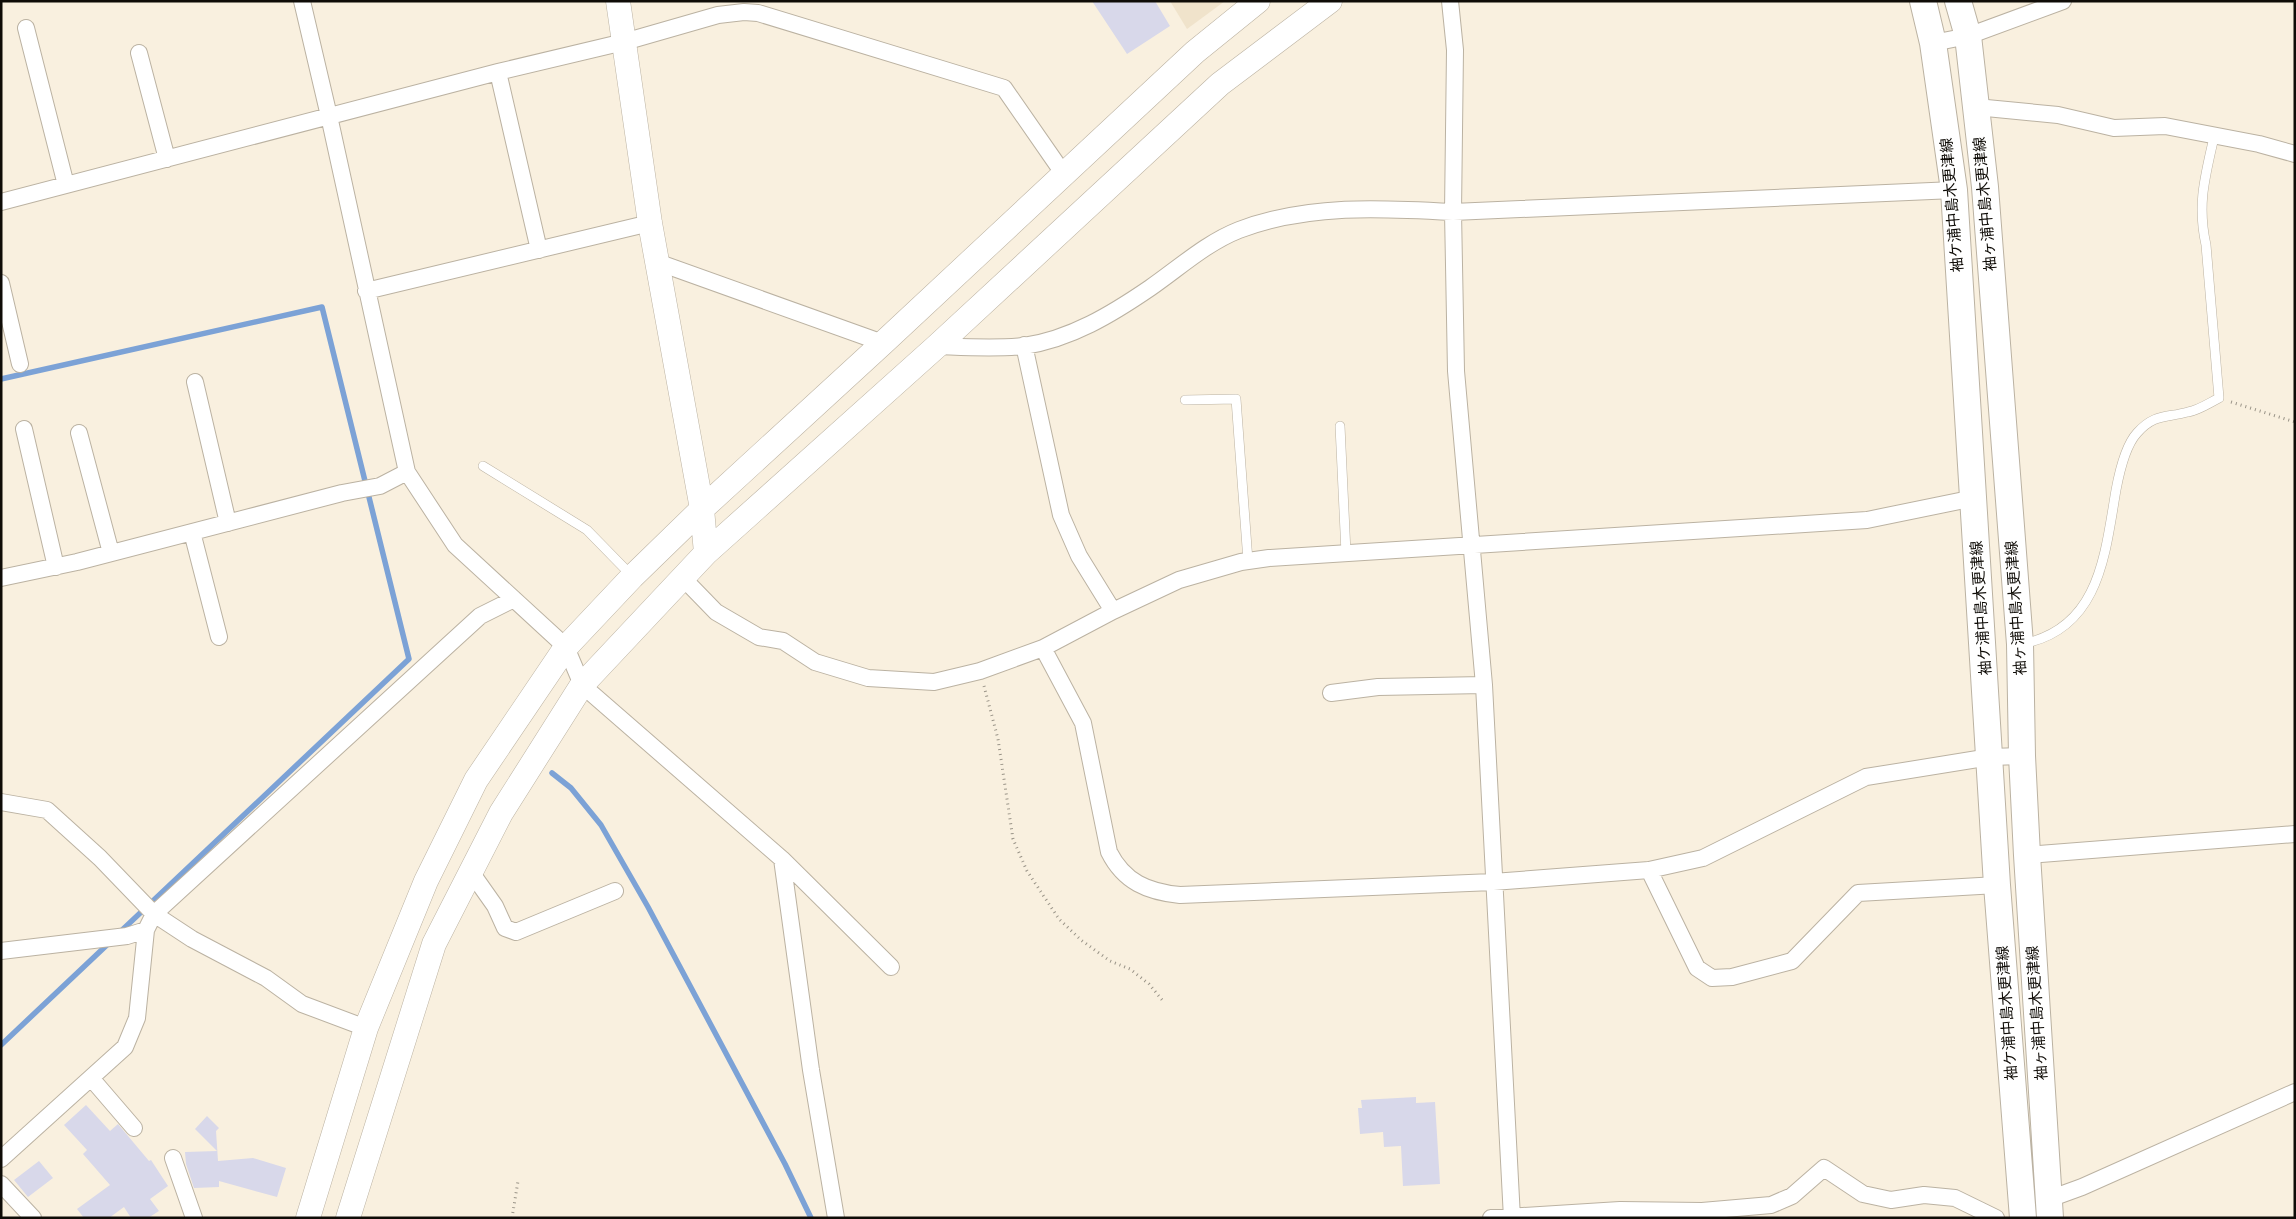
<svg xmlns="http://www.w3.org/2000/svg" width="2296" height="1219" viewBox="0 0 2296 1219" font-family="'Roboto Condensed','Noto Sans JP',sans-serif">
<rect width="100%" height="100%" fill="#f9f0df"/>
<path fill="#f0e3cb" d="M1170 1H1225L1187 29Z"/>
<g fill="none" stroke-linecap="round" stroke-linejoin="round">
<path stroke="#7ca2d6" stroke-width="5.5" d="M1 379 322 307 409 659 119 933
M552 773 571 788 601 825 648 907 785 1164 811 1218
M1 1045 109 943"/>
</g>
<path fill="#d8d8ea" d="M1092 1H1155L1170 26 1127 54Z
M1416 1097V1103L1435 1102 1440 1184 1403 1186 1401 1146 1384 1147 1383 1132 1360 1134 1358 1108H1362L1361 1100Z
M86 1105 110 1131 118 1124 149 1161 151 1160 168 1186 150 1199 159 1211 148 1218H131L124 1207 109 1218H84L77 1209 110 1185 83 1154 87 1150 64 1125Z
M207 1116 219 1128 216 1131 218 1161 253 1158 286 1168 277 1197 219 1181V1187L194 1188 186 1164 185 1152 217 1151 195 1129Z
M39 1161 53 1178 28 1197 14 1180Z"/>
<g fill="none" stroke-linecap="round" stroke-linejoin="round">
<g stroke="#bbb2a2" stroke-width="10">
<path id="lane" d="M1185 400 1236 399 1248 561
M1340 426 1346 553
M483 466 587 530 631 575
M2022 644C2100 629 2105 554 2116 490 2119 474 2125 446 2137 433 2154 414 2165 418 2188 412 2199 410 2209 403 2219 398L2206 245C2197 204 2205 177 2214 137"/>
</g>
<g stroke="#bbb2a2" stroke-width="18">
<path id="street" d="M302 1 329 116 407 472 455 545 566 647 582 685 782 859 811 1070 836 1218
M1450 1 1455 50 1453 212 1456 371 1484 685 1512 1218
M26 28 66 185
M1933 43 1968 36 2063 1
M139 53 167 159
M498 72 539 250
M1976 107 2058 115 2114 128 2165 126 2259 144 2295 154
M1 202 498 72 624 42 718 15 744 12 758 13 1004 88 1063 173
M657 262 883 343
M1 283 20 364
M366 291 650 223
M1024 345 1061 515 1079 556 1113 611
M937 346C965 347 995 349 1024 346 1071 339 1112 314 1150 288 1179 268 1206 243 1239 230 1307 204 1382 208 1453 212L1954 190
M195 382 228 523
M24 429 56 567
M79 433 111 553
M192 532 219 637
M682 577 716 612 759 637 783 641 815 662 868 678 934 682 980 671 1043 648 1113 611 1179 580 1241 562 1269 558 1867 520 1974 498
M1 578 77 562 342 493 380 486 407 472
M1043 648 1083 723 1109 852C1124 882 1148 892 1180 895L1493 882 1649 870 1703 858 1866 777 1990 757 2022 756
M1331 693 1378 687 1484 685
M1 802 47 810 100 858 154 914 192 939 266 978 302 1004 366 1028
M2027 855 2295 834
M782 859 891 967
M1649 870 1697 968 1712 978 1732 977 1792 961 1858 893 1997 885
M471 872 495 906 505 928 516 932 615 891
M1 951 127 936 146 930
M91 1078 134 1128
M173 1158 194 1218
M1 1159 125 1047 137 1018 146 930 154 914 480 616 514 599
M1 1184 33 1218
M2049 1199 2082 1187 2295 1092
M1491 1218 1620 1210 1702 1211 1771 1205 1792 1196 1824 1168 1863 1194 1891 1200 1924 1195 1955 1198 1996 1218"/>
</g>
<g stroke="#bbb2a2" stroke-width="25">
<path id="secondary" d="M618 1 650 223 702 509 706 553
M308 1218 366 1028 426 881 476 780 566 647 632 577 702 509 883 343 1195 52 1258 1
M348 1218 434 944 501 813 582 685 706 553 937 346 1220 84 1330 1"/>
</g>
<g stroke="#bbb2a2" stroke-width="28">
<path id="primary" d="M1923 1 1933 43 1954 190 1997 885 2023 1218
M1958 1 1968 36 1985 187 2020 644 2022 756 2027 855 2050 1218"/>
</g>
<path stroke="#9a9488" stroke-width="3" stroke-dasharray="1 4" stroke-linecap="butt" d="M2231 402 2295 422
M984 686 998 739 1013 839 1027 871 1059 919 1081 940 1110 961 1130 969 1149 984 1163 1001
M512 1218 518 1181"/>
<use href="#lane" stroke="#fff" stroke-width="9"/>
<use href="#street" stroke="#fff" stroke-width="16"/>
<use href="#secondary" stroke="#fff" stroke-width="24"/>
<use href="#primary" stroke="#fff" stroke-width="26"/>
</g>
<g text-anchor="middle" stroke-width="4" stroke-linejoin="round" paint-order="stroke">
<g font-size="15" fill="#0f0c07" stroke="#fff">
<text transform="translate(1985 204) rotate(-95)" y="5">袖ヶ浦中島木更津線</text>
<text transform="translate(1952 205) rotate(-95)" y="5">袖ケ浦中島木更津線</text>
<text transform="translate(1981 608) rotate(-94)" y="5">袖ケ浦中島木更津線</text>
<text transform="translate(2016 608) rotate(-94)" y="5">袖ヶ浦中島木更津線</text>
<text transform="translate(2007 1013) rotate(-94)" y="5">袖ケ浦中島木更津線</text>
<text transform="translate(2037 1013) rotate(-94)" y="5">袖ヶ浦中島木更津線</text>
</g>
</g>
<rect width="2296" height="1219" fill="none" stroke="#0f0c07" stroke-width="5"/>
</svg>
